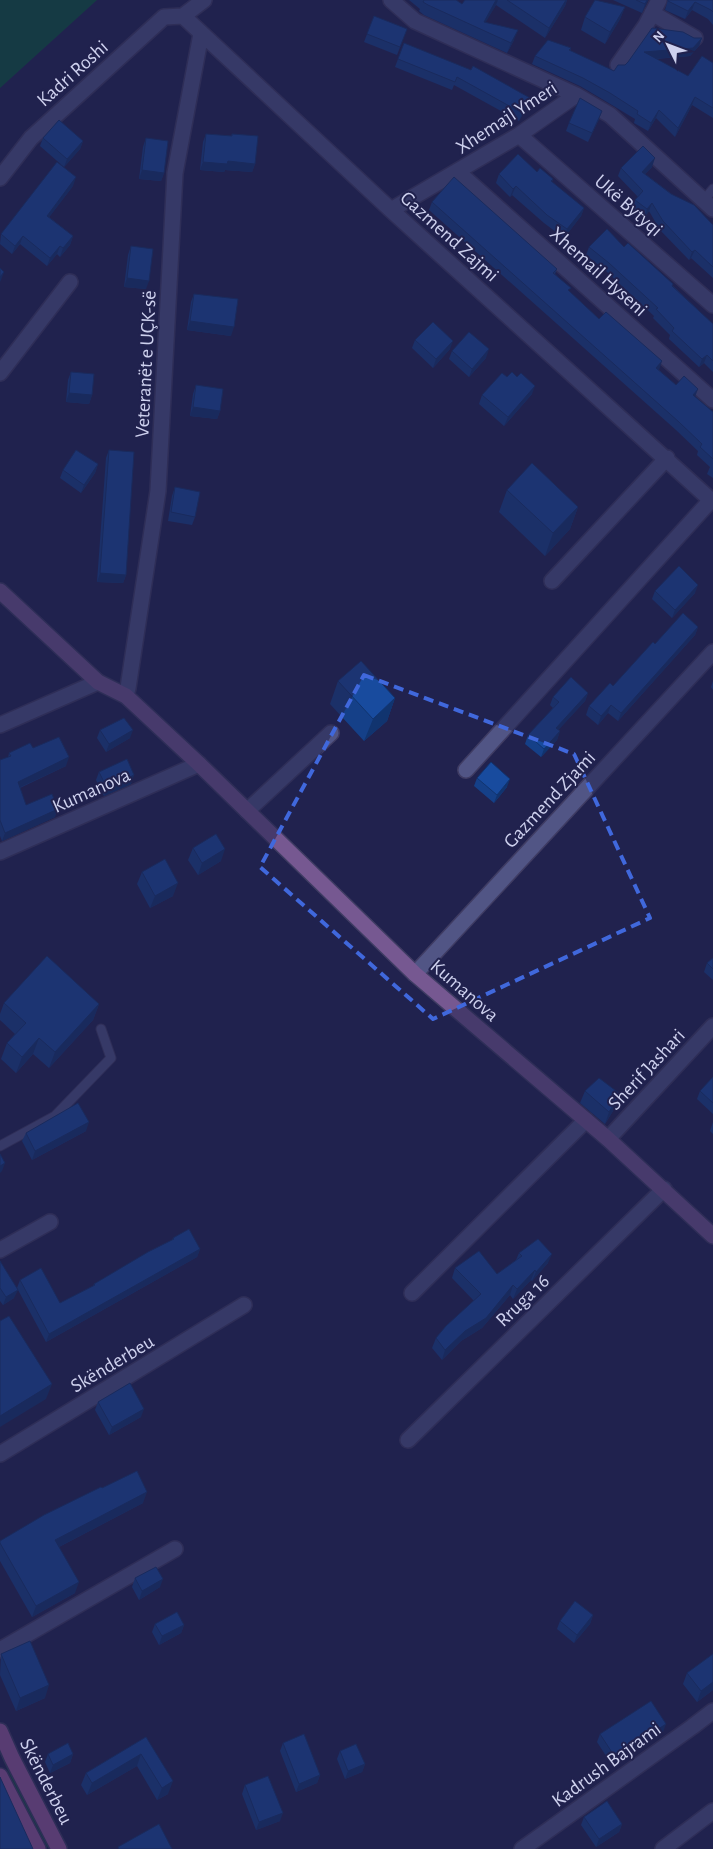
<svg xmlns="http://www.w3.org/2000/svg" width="713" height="1849" viewBox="0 0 713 1849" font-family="'Alegreya Sans',sans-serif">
<rect width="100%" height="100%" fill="#21224e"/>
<path fill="#085839" d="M0 0H97L0 88Z
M0 1749 19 1790 51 1849 47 1847 17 1791 0 1753Z"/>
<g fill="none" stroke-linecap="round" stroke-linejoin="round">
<g stroke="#3f3c63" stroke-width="11">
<path id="service" d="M704 200 713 189
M0 1146 55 1116 111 1058 101 1029"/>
</g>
<g stroke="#3f3c63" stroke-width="18">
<path id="minor" d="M391 0 415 21 576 95 610 115 713 209
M652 13 695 38
M183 16 391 210 713 502
M183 16 204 0
M618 65 646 25 659 0
M519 135 713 305
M458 172 713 400
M0 178 31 138 164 17 183 16
M391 210 519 135 576 95
M0 373 70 282
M552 581 667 458
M126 696 128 688 158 491 175 173 201 34
M0 725 98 682
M466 770 711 500
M247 811 331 733
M0 852 199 764
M415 974 713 652
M608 1139 713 1026
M0 1250 50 1222
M412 1293 586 1120
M408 1440 664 1189
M0 1454 244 1305
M0 1650 175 1549
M522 1849 692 1727 713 1711
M663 1849 713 1811"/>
</g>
<g stroke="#3f3c63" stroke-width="18">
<path id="secondary" d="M0 591 98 682 126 696 199 764 415 974 608 1139 713 1236"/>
</g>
<g stroke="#3f3c63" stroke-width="18">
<path id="primary" d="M0 1731 12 1758 59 1849
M0 1776 38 1849"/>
</g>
<use href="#service" stroke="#515585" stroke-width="9"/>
<use href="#minor" stroke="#515585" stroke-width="15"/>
<use href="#secondary" stroke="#765891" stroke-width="15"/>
<use href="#primary" stroke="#9b5c9d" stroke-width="15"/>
</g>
<path fill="#154088" d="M409 0H456L462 4 465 0H567L565 6 545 38 496 5 485 22 514 40 507 53 424 15 419 11 420 9Z
M613 0H648L642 13Z
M668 0H713V25L708 19 692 10 685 19 665 10Z
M625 7 620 19 605 44 581 30 585 17Z
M374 16 407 29 397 55 364 42Z
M694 38H702L699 46 690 56 656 59 688 76 713 63V118L692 105 675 137 656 118 648 131 634 123 635 119 607 102 580 86 532 64 535 56 571 48 570 51 614 71 625 65Z
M404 43 530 98 527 106 519 121 454 85 452 90 395 67Z
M599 119 588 142 566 131 569 123Z
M206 134 231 136 232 134 255 164 252 172 225 170 224 172 200 170 203 142Z
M43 138 83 141 80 149 64 167 40 146Z
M146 138 164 173 161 181 139 179 143 147Z
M652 167 645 174 713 225V278L691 258 689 260 660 230 649 211 644 218 632 209 635 200 638 197 618 176 621 168Z
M537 172 553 179 552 182 584 208 581 216 564 238 544 223 512 195 510 197 496 183 499 174Z
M73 186 49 217 73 236 70 245 60 257 57 254 47 266 20 244 12 254 0 244 1 234Z
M432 202 557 269 555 274 569 291 599 319 659 370 676 385 695 397 713 412V478L707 474 710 467 697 455 698 451 676 430 429 210Z
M131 246 146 289 124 287 128 255Z
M589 247H624L673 286 713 324V372L704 363 699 367 669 339 670 335 653 318 654 316 606 271 586 255Z
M194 294 231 336 187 330 191 302Z
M415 340 450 349 433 368 412 348Z
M452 351 486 358 469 377 449 359Z
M71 372 92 395 89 404 66 402 68 380Z
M507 377H517L532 394 504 426 479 404 482 395Z
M196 385 220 411 217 419 190 416 193 394Z
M109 450 126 575 123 583 97 582 106 458Z
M98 464 95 473 81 493 60 478 63 470Z
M175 487 195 517 192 525 168 521 172 496Z
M507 490 578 507 570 529 545 556 499 512Z
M655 591 695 593 672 618 652 599Z
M698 627 695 635 618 721 608 713 598 725 586 715 589 706 613 686 655 644Z
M338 681 395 698 387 721 364 741 330 704Z
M713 681V690L711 687Z
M588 693 585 701 558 730 560 731 557 740 541 757 525 744 528 735 553 708 550 705 553 697Z
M100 730 130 738 106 752 97 738Z
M33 748 66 766 20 788 26 805 55 817 2 841 0 836V760L8 758 9 753Z
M99 772 131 784 104 796 96 780Z
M477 778 507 787 494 803 474 786Z
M193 848 221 861 198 875 188 860Z
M142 872 173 896 150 908 137 884Z
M713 958V980L704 972 707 963Z
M4 1003 99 1004 93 1020 49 1068 33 1054 16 1073 1 1059 7 1043 15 1034 0 1020V1014Z
M713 1077V1114L697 1099 700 1091Z
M585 1091 616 1106 605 1124 580 1103Z
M713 1122V1134L710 1131Z
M86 1131 32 1160 22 1141 26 1133Z
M173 1238 200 1249 197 1257 46 1342 17 1288 20 1280 60 1303 93 1286 94 1284 172 1240Z
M519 1253 548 1263 532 1281 531 1280 513 1299 510 1295 482 1328 461 1341 442 1360 432 1348 436 1338 474 1301 452 1278 455 1268 497 1274 516 1260Z
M0 1261 14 1298 3 1305 0 1301Z
M98 1402 141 1417 109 1435 95 1410Z
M102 1488 143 1503 59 1547 75 1593 32 1617 0 1561V1541Z
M135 1578 160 1587 139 1600 132 1587Z
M593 1615 590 1624 574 1643 557 1629 560 1621Z
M155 1624 184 1625 181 1633 159 1645 152 1632Z
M1 1654 45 1698 16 1711 0 1675Z
M713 1654V1690L697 1702 683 1684 687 1673Z
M663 1732 612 1765 597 1742 600 1734Z
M146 1737 168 1794 157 1800 137 1766 87 1795 81 1785 86 1773Z
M283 1743 320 1775 317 1783 296 1792 280 1751Z
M340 1751 365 1764 362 1772 345 1779 337 1759Z
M48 1754H73L70 1763 50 1773 45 1762Z
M245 1785 280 1821 256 1830 242 1794Z
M584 1817 622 1824 619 1832 596 1847 581 1825Z"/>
<path fill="#11346f" d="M496 0H498L496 5 481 30 484 22Z
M566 0H567L565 6 545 38 549 28Z
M647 0H648L642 13 645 4Z
M695 2 692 10 685 19 688 11Z
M625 7 620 19 605 44 610 32Z
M518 30 514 40 507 53 511 43Z
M702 38 699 46 690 56 641 60 644 52Z
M695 97 692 105 675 137 678 128Z
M530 98 527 106 519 121 522 113Z
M659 110 656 118 648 131 651 123Z
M602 111 599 119 588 142 592 133Z
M83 141 80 149 64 167 67 159Z
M655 158 652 167 639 180 642 172Z
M228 161 255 164 252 172 225 170 224 172 200 170 203 162Z
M142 170 164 173 161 181 139 179Z
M76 177 73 186 44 224 47 216Z
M516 186 512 195 510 197 513 189Z
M652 203 649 211 644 218 647 209Z
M584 208 581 216 564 238 567 229Z
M23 236 20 244 12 254 15 246Z
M73 236 70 245 60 257 63 248Z
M60 246 57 254 47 266 50 258Z
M695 250 691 258 689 260 692 252Z
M4 272 1 280 0 282V277Z
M127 278 149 281 146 289 124 287Z
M190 321 234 327 231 336 187 330Z
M453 341 450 349 433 368 436 359Z
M489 349 486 358 469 377 472 369Z
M707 355 704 363 699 367 702 359Z
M662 361 659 370 653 376 656 368Z
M535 386 532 394 504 426 508 417Z
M698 389 695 397 693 395Z
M69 393 92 395 89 404 66 402Z
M193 407 220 411 217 419 190 416Z
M98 464 95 473 81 493 84 485Z
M578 507 570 529 545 556 553 533Z
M100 573 126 575 123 583 97 582Z
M698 585 695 593 672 618 675 610Z
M698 627 695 635 618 721 621 713Z
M588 693 585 701 553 736 556 728Z
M395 698 387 721 364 741 373 719Z
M611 705 608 713 598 725 601 716Z
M133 730 130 738 106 752 109 744Z
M560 731 557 740 541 757 544 749Z
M69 757 66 766 14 790 18 782Z
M134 775 131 784 104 796 107 788Z
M510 779 507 787 494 803 497 795Z
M58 809 55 817 2 841 5 833Z
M225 849 221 861 198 875 202 863Z
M178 883 173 896 150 908 155 896Z
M99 1004 93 1020 49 1068 55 1052Z
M39 1038 33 1054 16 1073 22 1057Z
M620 1094 616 1106 605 1124 609 1112Z
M89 1122 86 1131 32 1160 35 1151Z
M5 1163 2 1171 0 1173V1166Z
M200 1249 197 1257 46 1342 49 1334Z
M552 1254 548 1263 532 1281 536 1272Z
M535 1270 531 1280 513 1299 517 1289Z
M513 1285 510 1295 482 1328 461 1341 442 1360 445 1350Z
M18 1290 14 1298 3 1305 6 1297Z
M52 1384 46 1399 0 1427V1416Z
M144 1409 141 1417 109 1435 112 1427Z
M147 1492 143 1503 51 1551 55 1540Z
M163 1579 160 1587 139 1600 142 1591Z
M79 1582 75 1593 32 1617 36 1606Z
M593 1615 590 1624 574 1643 577 1635Z
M184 1625 181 1633 159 1645 162 1636Z
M713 1682V1690L697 1702 701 1691Z
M49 1685 45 1698 16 1711 20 1698Z
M666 1724 663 1732 612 1765 615 1757Z
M73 1754 70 1763 50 1773 53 1765Z
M141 1754 137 1766 87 1795 92 1783Z
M365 1764 362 1772 345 1779 348 1771Z
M320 1775 317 1783 296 1792 299 1784Z
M173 1781 168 1794 157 1800 162 1788Z
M283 1813 280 1821 256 1830 259 1822Z
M622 1824 619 1832 596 1847 599 1839Z"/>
<path fill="#184b9e" stroke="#11346f" d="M424 0H456L462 4 465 0H496L484 22 518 30 511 43 428 5 423 2Z
M507 0H566L549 28Z
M595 0 625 7 610 32 585 17Z
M636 0H647L645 4Z
M668 0H713V12L711 10 695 2 688 11 668 1Z
M374 16 407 29 400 47 367 34Z
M652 28 683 32 694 38H702L693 48 644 52 688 76 702 56 713 63V108L695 97 678 128 659 110 651 123 637 114 638 111 610 93 583 78 535 56 548 40 571 48 569 50 614 71 618 65H625L628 62Z
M404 43 471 70 473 66 530 98 522 113 457 77 455 82 398 59Z
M580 98 602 111 592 133 569 123Z
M59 120 83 141 67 159 43 138Z
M206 134 232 136V134L258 136 255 164 228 161 227 164 203 162Z
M146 138 168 141 164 173 142 170Z
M643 146 655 158 642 172 671 194 694 205 713 225V267L695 250 692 252 663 221 652 203 647 209 635 200 643 191 621 168Z
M518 154 537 172 540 168 553 179 551 181 584 208 567 229 547 215 516 186 513 189 499 174Z
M57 162 76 177 47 216 73 236 63 248 60 246 50 258 23 236 15 246 1 234Z
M454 177 557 269 553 273 571 288 568 290 599 319 606 312 662 361 656 368 676 385 684 376 698 389 693 395 713 412V459L700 447 702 444 679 422 432 202Z
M607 229 624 247 628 243 673 284 672 286 713 324V361L707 355 702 359 672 331 674 328 656 309 658 308 609 263 589 247Z
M131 246 153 249 149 281 127 278Z
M0 268 4 272 0 277Z
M194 294 238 299 234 327 190 321Z
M433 322 453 341 436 359 415 340Z
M469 332 489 349 472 369 452 351Z
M71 372 94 374 92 395 69 393Z
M512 372 517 377 521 373 535 386 508 417 482 395 502 373 507 377Z
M196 385 223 389 220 411 193 407Z
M76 450 98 464 84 485 63 470Z
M109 450 134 452 126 575 100 573Z
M532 463 578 507 553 533 507 490Z
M175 487 200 492 195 517 171 512Z
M679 566 698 585 675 610 655 591Z
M683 613 698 627 621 713 611 705 601 716 589 706 610 683 613 686 653 642 655 644Z
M361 661 395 698 373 719 338 681Z
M571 677 588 693 556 728 560 731 544 749 528 735 559 702 553 697Z
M124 718 133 730 109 744 100 730Z
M59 737 69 757 18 782 26 805 52 794 58 809 5 833 0 820V760L11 756 9 753 30 743 33 748Z
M127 759 134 775 107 788 99 772Z
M491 762 510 779 497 795 477 778Z
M216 834 225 849 202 863 193 848Z
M165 859 178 883 155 896 142 872Z
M47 956 99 1004 55 1052 39 1038 22 1057 7 1043 26 1023 4 1003Z
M713 958V969L707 963Z
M713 1077V1103L700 1091Z
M599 1078 620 1094 609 1112 585 1091Z
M78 1103 89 1122 35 1151 26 1133Z
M0 1154 5 1163 0 1166Z
M189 1229 200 1249 49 1334 20 1280 41 1268 60 1303 95 1285 94 1284 148 1252 174 1239 173 1238Z
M538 1239 552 1254 536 1272 535 1270 517 1289 513 1285 486 1318 465 1331 445 1350 436 1338 446 1326 481 1294 455 1268 479 1251 497 1274 522 1256 519 1253Z
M0 1261 18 1290 6 1297 0 1288Z
M9 1316 52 1384 0 1416V1321Z
M130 1383 144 1409 112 1427 98 1402Z
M137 1471 147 1492 55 1540 79 1582 36 1606 0 1543V1541L44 1515 101 1487 102 1488Z
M156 1567 163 1579 142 1591 135 1578Z
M575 1601 593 1615 577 1635 560 1621Z
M177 1612 184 1625 162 1636 155 1624Z
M30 1641 49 1685 20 1698 1 1654Z
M713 1654V1682L701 1691 687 1673Z
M651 1701 666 1724 615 1757 600 1734Z
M304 1734 320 1775 299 1784 283 1743Z
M146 1737 173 1781 162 1788 141 1754 92 1783 86 1773Z
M68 1743 73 1754 53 1765 48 1754Z
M356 1744 365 1764 348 1771 340 1751Z
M268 1776 283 1813 259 1822 245 1785Z
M0 1777 33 1849H0Z
M607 1801 622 1824 599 1839 584 1817Z
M159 1824 172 1849H119L118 1847Z"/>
<path d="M0 0H713V1849H0ZM364 675 574 754 650 918 433 1019 260 867Z" fill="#21224e" fill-opacity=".55" fill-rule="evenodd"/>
<path fill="none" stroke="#4068dc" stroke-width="4" stroke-dasharray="10 6" stroke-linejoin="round" d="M364 675 574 754 650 918 433 1019 260 867Z"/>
<g text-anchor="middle" stroke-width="4" stroke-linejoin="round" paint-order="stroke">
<g font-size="20" fill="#ced1ee" stroke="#21224e">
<text transform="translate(72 73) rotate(-42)" y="7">Kadri Roshi</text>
<text transform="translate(506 117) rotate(-33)" y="7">Xhemajl Ymeri</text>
<text transform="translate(629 205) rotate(41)" y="7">Ukë Bytyqi</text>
<text transform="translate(450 236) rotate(42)" y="7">Gazmend Zajmi</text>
<text transform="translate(599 271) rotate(42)" y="7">Xhemail Hyseni</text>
<text transform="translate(145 364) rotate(-87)" y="7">Veteranët e UÇK-së</text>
<text transform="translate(91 790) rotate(-24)" y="7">Kumanova</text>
<text transform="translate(549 799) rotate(-47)" y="7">Gazmend Zjami</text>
<text transform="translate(465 990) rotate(41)" y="7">Kumanova</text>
<text transform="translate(646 1069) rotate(-47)" y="7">Sherif Jashari</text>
<text transform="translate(522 1300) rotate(-44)" y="7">Rruga 16</text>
<text transform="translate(112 1363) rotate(-31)" y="7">Skënderbeu</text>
<text transform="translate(606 1764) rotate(-36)" y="7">Kadrush Bajrami</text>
<text transform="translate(47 1781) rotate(63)" y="7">Skënderbeu</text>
</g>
</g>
<g transform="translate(668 45) rotate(312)" stroke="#21224e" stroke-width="4" paint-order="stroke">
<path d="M0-4L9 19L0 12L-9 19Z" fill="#ced1ee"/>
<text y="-8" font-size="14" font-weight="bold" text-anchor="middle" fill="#ced1ee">N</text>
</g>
</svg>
